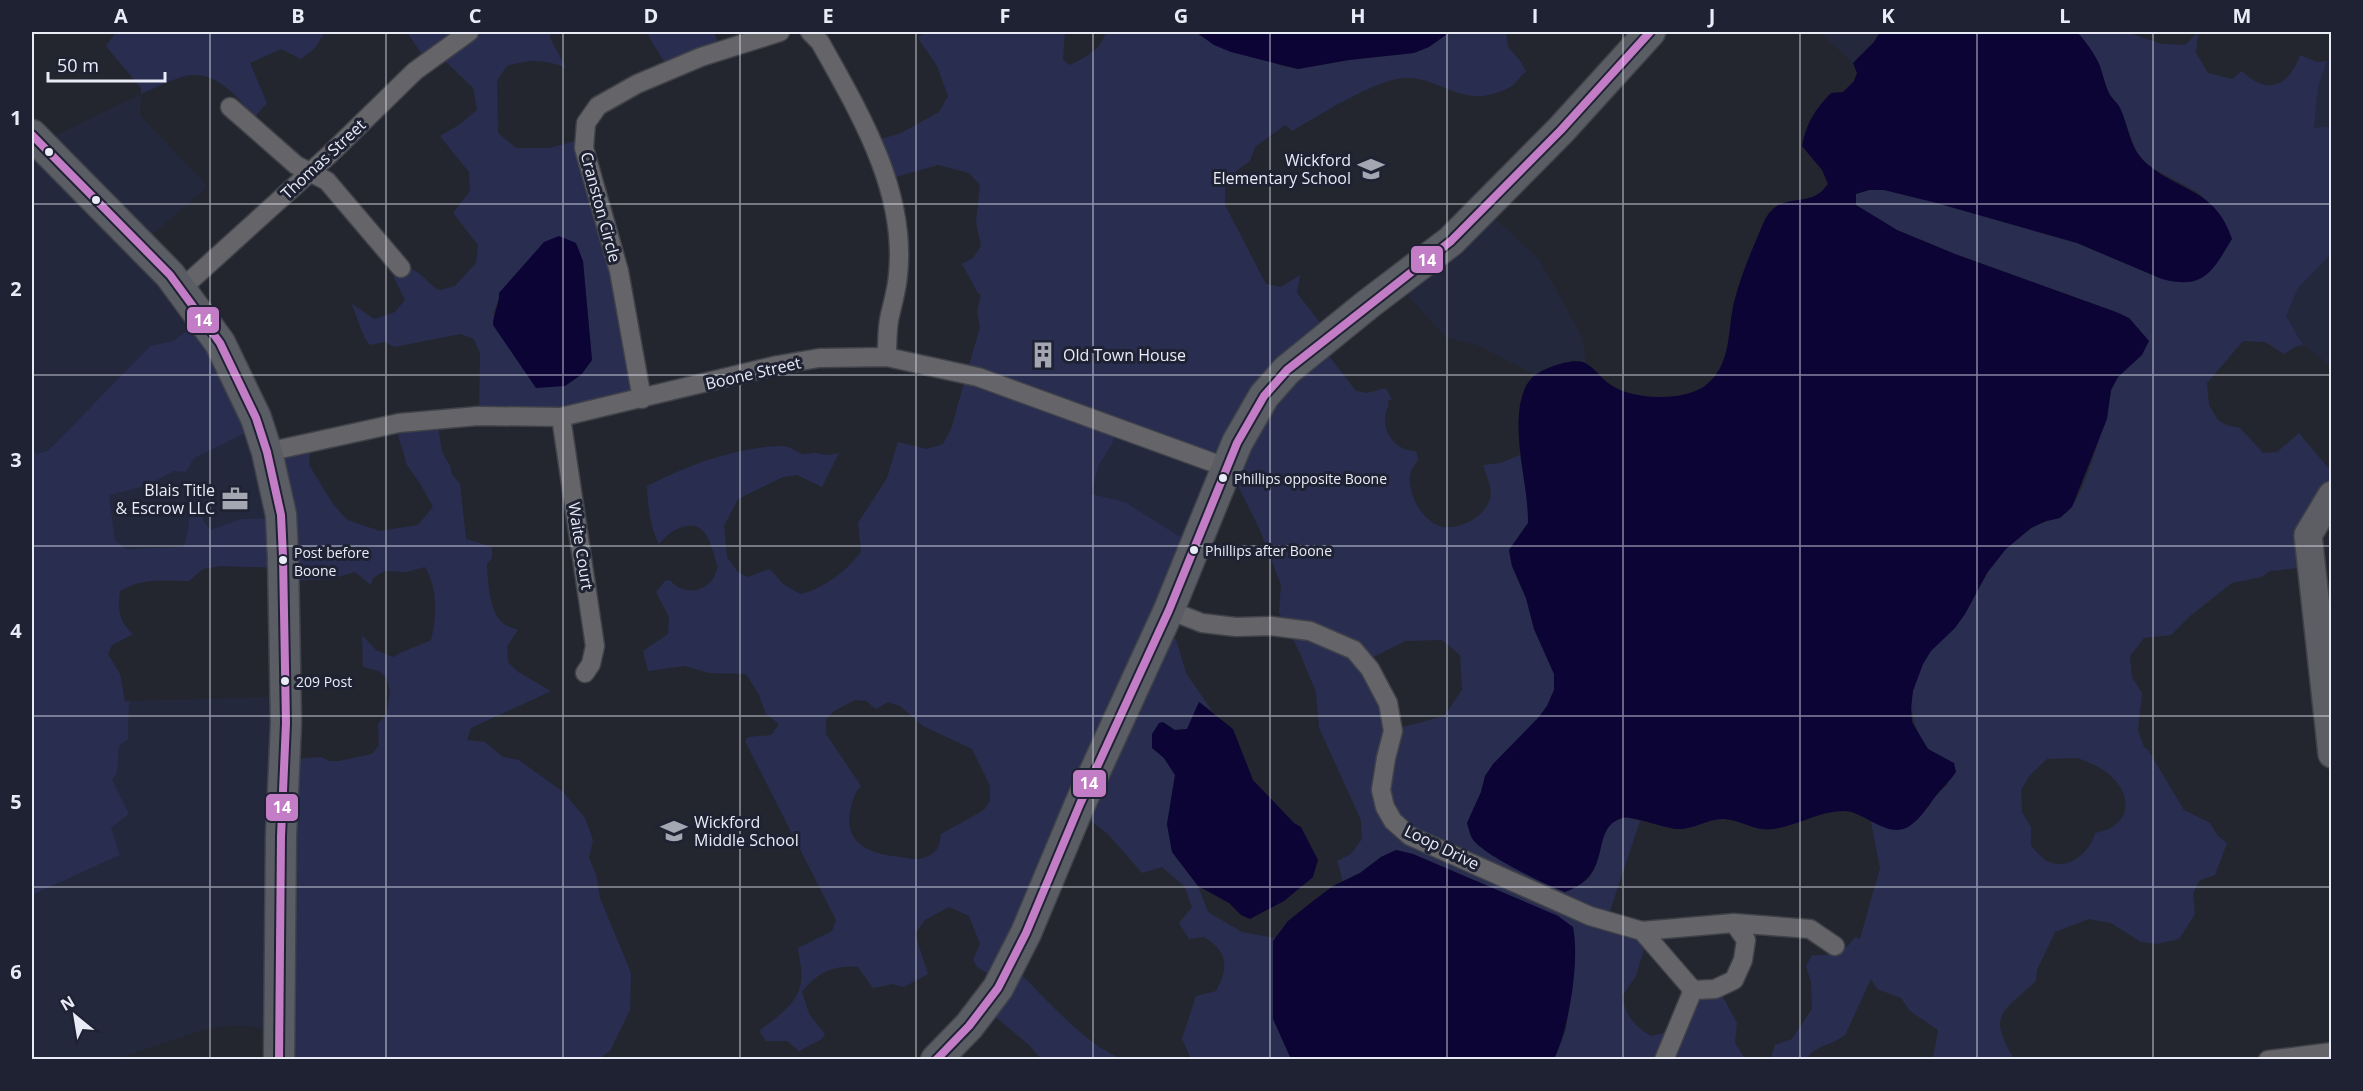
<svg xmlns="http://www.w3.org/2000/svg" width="2363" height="1091" viewBox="0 0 2363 1091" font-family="'Open Sans',sans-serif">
<rect width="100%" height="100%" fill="#24262f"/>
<path fill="#24283c" d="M1819 32H1880L1874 42 1853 63Z
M2331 58V126L2314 128 2318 87 2327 61Z
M141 94 140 114 144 120 203 181 206 188 142 244 201 320 173 341 150 346 49 450 37 454 32 451V147Z
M1491 215 1539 259 1582 337 1586 363 1572 360 1536 375 1477 345 1446 338 1397 283Z
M2331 254V366L2303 345 2286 316 2298 288Z
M256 428 279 518 240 519 211 531 204 524 200 508 191 511 185 544 182 547 126 549 115 540 109 495 145 486 194 458Z
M1116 433 1225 466 1190 543 1125 502 1091 495 1099 465 1112 444Z
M278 697 276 1029 234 1025 206 1029 116 1059H32V895L120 855 111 828 129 814 112 780 117 773 119 746 128 739 129 701Z"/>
<path fill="#292e51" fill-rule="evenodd" d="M116 32H325L314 49 301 59 281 49 250 63 267 103 254 118C239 97 215 69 185 76 170 80 155 88 141 94V88L106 46Z
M407 32H551L550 38 566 68C546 59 528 59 507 66L497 80 498 133 516 148H550L582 139 641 394 561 416 479 414 480 354 474 339 460 334 394 347 385 342 370 345C362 337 357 315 351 303L374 319 395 312 405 300 394 278 396 269C419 262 424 284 440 290L455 286 476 263 478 245 453 213 470 191 469 172 440 136 459 125 477 110 473 88 438 54 425 59ZM583 261 592 360 581 375 493 314 499 298Z
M648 32H714L718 43 668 68 650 39Z
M925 32H1065L1063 60 1070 65C1086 57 1101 50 1106 32H1196L1200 36 1282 66 1298 69 1349 60 1414 53 1429 47 1450 32H1506L1508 47 1521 62 1526 72C1519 76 1519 80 1513 85 1509 89 1494 94 1488 95 1458 102 1432 75 1403 78 1372 81 1320 115 1292 131L1285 125 1255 147 1250 161 1232 174 1225 186V205L1266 284 1281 287 1300 275 1297 293 1328 333 1319 343 1356 391 1367 393 1386 388 1392 400H1388C1390 407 1385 411 1385 419 1384 436 1399 452 1416 451L1418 459C1416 464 1410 470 1410 476 1408 495 1423 523 1443 527 1462 530 1491 514 1491 492 1490 484 1486 473 1483 465L1500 463 1520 455 1528 506V523L1509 550 1512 566 1526 598 1534 629 1554 674V690L1547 706 1538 718 1485 776 1481 792 1467 823C1469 829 1470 836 1474 841 1486 855 1546 884 1565 892 1611 875 1589 852 1609 826 1612 821 1620 819 1625 817L1640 821 1607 920 1648 936 1636 976 1622 996C1625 1015 1634 1026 1651 1036L1684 1029 1695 991 1718 988 1737 1023 1735 1043 1745 1059H1554L1566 1030 1575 957 1558 916 1413 854 1396 850 1381 857 1360 873 1343 881 1337 861 1351 854 1362 839 1361 820 1319 728 1316 692 1299 651 1279 612 1281 585 1259 528 1236 482 1223 475 1116 433 1112 444 1099 465 1091 494 1125 502 1190 543 1165 639H1176L1186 673 1212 711 1199 702 1187 729 1175 730 1152 748 1164 758 1175 775 1167 824 1172 852 1198 886 1208 912 1242 932 1275 938 1273 1019 1291 1059H1191L1182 1039 1196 996 1216 991C1229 968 1228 951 1204 937L1189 939 1179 923 1192 907 1185 887 1162 867 1142 873 1108 834 1086 817 1020 973C1047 1000 1087 1046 1122 1059H1041L1028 1044 992 1014 1010 987 977 967 973 960 980 944 969 916 949 907 925 920 915 934 928 974 904 987 893 984 873 988 858 967C834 964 816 973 802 992L809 1014 825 1034 822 1039 799 1051 787 1041H766L759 1031C775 1018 798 1005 801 982 803 972 799 958 798 948L832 931 836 920 745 741 748 737 771 735 779 724 766 714 758 693 746 674 709 673 684 666 648 671 643 651 668 634 669 617 656 592 665 581 670 580C680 593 700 595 712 580 715 577 716 571 718 567 714 557 712 544 706 535 694 515 669 531 659 544 650 526 648 507 647 486 689 465 733 448 781 446 789 445 795 452 803 454 807 455 812 452 817 453 826 456 830 455 839 453L822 487 797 475 783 477 738 499 724 526 727 557 738 572 747 577 770 569 783 584 800 594C824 589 846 571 861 552L858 523 887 478 898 442 927 449 943 444 951 429 980 327 977 311 981 295 978 293 962 264 973 258 981 246 976 222 980 185 969 173 938 165 885 180 871 142 901 133 939 112 948 96 937 66 918 38ZM1442 640 1460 655 1462 690 1444 716 1392 730 1364 662 1405 641ZM855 700 866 701 876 709 888 702 900 706 923 726 972 749 990 786V801L984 810 941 834C940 842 939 849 932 854 922 861 911 859 900 857 869 854 842 844 851 807 853 799 855 792 861 786L826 734V719L834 711Z
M2077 32H2132V34L2162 44 2185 45 2198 32 2196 53 2208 73 2232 79 2242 71C2267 96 2289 87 2300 55L2317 62 2327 61 2318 87 2314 128 2331 126V254L2298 288 2286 316 2303 345 2297 346 2284 354 2265 342 2243 341 2207 383 2209 405 2218 420 2226 425 2240 428 2263 453 2277 452 2299 433 2331 471V492L2309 567 2270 571 2261 577 2232 583 2190 616 2171 635 2144 638 2130 656 2132 677 2142 693 2138 730 2144 747 2148 750 2184 810 2210 823 2218 836 2227 843 2215 875 2200 880 2193 893 2195 914 2179 939 2156 944 2141 942 2111 923 2089 919 2055 932 2037 970 2036 981C2002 1013 1987 1014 2014 1059H1933L1938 1030 1910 1011 1901 998 1877 989 1871 979 1845 1035C1831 1046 1815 1045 1806 1059L1770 1060 1775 1045 1792 1039 1812 1009 1811 982 1806 966 1812 955C1834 956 1843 954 1855 937L1860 939 1880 868 1871 822 1876 823 1928 808 1936 795 1947 785 1954 763C1945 759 1933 754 1927 747 1904 719 1909 677 1931 650 1942 637 1956 628 1965 613 1980 591 1987 566 2007 548 2014 541 2023 534 2032 528 2045 520 2060 521 2071 508 2085 490 2103 429 2108 405 2110 399 2110 393 2113 387 2120 370 2137 356 2149 341L2129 318 2116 312 1955 254 1897 230 1856 205V194L1869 190H1884L1933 202 2077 243 2162 279 2208 202 2197 192 2156 170 2145 162 2136 151 2119 106 2109 94 2099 64ZM2077 758C2089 762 2104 768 2114 779 2135 802 2127 828 2095 833 2091 851 2069 871 2049 862 2042 859 2036 851 2031 846V827L2022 812 2021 790 2030 775 2047 759Z
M201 320 256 428 194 458 186 472 174 471 145 486 109 495 115 540 126 549 182 547 185 544 191 511 200 507 204 523 211 530 240 519 279 518 268 453 311 442 309 465 333 504 347 520 380 531 418 525 433 507 421 485 407 465 396 428 437 419 442 452 450 466 452 474 460 484 466 539 492 547V558L487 564C488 581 489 613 504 624 508 627 514 628 518 630L507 646 508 662 518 672 551 691 471 728 467 740 485 742 503 757 519 760 563 792 585 818 593 840 589 858 596 874 600 898 631 973 630 1010 610 1051 597 1060 277 1059 283 760 321 757 330 761H339L372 754 379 745 378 724 387 713 390 690 386 677 379 671 363 667 362 635 376 650 393 657C405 650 418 646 431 640 437 618 438 587 425 567L406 572 385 571 373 578 371 585 355 572 331 579 288 581 280 568 221 566 203 569 189 581C162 581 144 577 120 591 118 610 118 621 133 634L112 645 108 654 120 674 125 702 129 701 128 739 119 746 117 773 112 780 129 814 111 828 120 855 32 895V451L37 454 49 450 150 346 173 341Z"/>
<path fill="#0b0435" d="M1196 32H1450L1429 47 1414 53 1349 60 1298 69 1231 52 1214 45Z
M1880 32H2077C2086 42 2095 54 2100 66 2103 75 2105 85 2109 93 2111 98 2117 102 2120 108 2129 126 2129 147 2145 162 2176 191 2216 188 2232 239 2212 272 2204 290 2162 279L2077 243 1933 202 1884 190H1869L1856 194V205L1897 230 1955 254 2116 312 2129 318 2149 341 2142 355 2118 377 2111 390 2107 419 2072 507 2060 518 2046 521 2031 528 2006 549 1987 573 1965 614 1955 628 1931 651 1923 664 1913 691 1911 707 1912 722 1928 749 1954 763 1956 772C1950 781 1942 788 1935 797 1927 807 1920 820 1908 827 1887 839 1864 811 1844 811 1819 811 1797 826 1773 829 1755 832 1742 820 1724 819 1709 818 1694 830 1676 829 1664 828 1630 815 1622 818 1588 829 1616 874 1565 892 1544 884 1488 857 1474 841 1470 836 1469 829 1467 823L1481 792 1485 776 1493 764 1538 718 1547 706 1554 690V674L1534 629 1526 598 1512 566 1509 550 1528 523C1528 483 1514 445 1520 405 1522 396 1524 387 1530 380 1538 369 1571 358 1583 362 1594 366 1601 379 1611 385 1633 400 1684 402 1706 385 1732 364 1727 332 1734 302 1740 279 1748 259 1757 238 1761 229 1765 216 1772 210 1784 197 1805 203 1818 194 1822 192 1825 187 1828 184L1822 170 1802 146C1806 124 1815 109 1831 93L1843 92 1854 81 1857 73 1853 63 1874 42Z
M559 236 576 243 583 261 592 360 581 375 565 386 536 388 493 325C493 314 500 303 499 293L544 242Z
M1199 702 1233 729 1253 780 1294 823 1301 827 1318 860 1313 877 1284 901 1250 919 1241 915 1229 903 1198 886 1172 852 1167 824 1175 775 1164 758 1152 748V734L1159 723 1163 722 1175 730 1187 729Z
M1396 850 1413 854 1558 916 1573 927C1580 960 1569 1029 1554 1059H1291L1273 1019V941L1288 921 1313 901 1333 886 1360 873 1381 857Z"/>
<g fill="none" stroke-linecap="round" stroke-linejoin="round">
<g stroke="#40424a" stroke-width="21">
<path id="street" d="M810 32 820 42C859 112 907 191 898 275 897 290 892 305 889 320 887 332 887 345 887 357
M230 107 296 165 327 181 401 268
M180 290 329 155 415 71 469 32
M642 399 619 271 584 148 586 123 598 106 637 84 701 57 780 32
M561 417 595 646 591 664 585 673
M267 452 399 423 478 416 561 417 778 365 819 358 887 357 978 377 1228 468
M1169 610 1202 623 1236 627 1271 626 1310 631 1354 650 1370 669 1388 703 1393 731 1386 758 1381 790 1385 807 1393 821 1410 836 1590 916 1642 931 1734 923 1746 940 1743 960 1734 980 1715 989 1693 990 1642 931
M1734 923 1810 929 1835 946
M1664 1060 1693 990
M2268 1060 2332 1052"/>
</g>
<g stroke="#40424a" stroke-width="30">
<path id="secondary" d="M2332 495 2308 535 2332 754"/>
</g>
<g stroke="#40424a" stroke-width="33">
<path id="primary" d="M32 135 170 275 220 343 256 418 267 452 281 515 283 557 286 723 281 836 279 1060
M936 1060 969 1026 998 988 1026 933 1080 804 1169 610 1237 443 1264 396 1287 370 1367 305 1451 241 1561 130 1650 32"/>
</g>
<use href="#street" stroke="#656569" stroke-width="18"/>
<use href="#secondary" stroke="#5d5e64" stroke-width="27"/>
<use href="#primary" stroke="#5b5d64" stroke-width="30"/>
<g stroke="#1f2233" stroke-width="12">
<path id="bus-1" d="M32 135 170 275 220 343 256 418 267 452 281 515 283 557 286 723 281 836 279 1060
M936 1060 969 1026 998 988 1026 933 1080 804 1169 610 1237 443 1264 396 1287 370 1451 241 1561 130 1650 32"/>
</g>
<use href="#bus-1" stroke="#c37cc6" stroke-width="8"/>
</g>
<path fill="none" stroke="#e9ebf7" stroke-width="1.5" stroke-opacity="0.55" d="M210 32V1060M386 32V1060M563 32V1060M740 32V1060M916 32V1060M1093 32V1060M1270 32V1060M1447 32V1060M1623 32V1060M1800 32V1060M1977 32V1060M2153 32V1060M32 204H2332M32 375H2332M32 546H2332M32 716H2332M32 887H2332"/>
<defs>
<g id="school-bare" transform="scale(2.07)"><path d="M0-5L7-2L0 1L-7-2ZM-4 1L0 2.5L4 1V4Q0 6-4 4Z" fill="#a4a6b1" stroke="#1f2233" stroke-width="2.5" paint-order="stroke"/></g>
<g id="building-bare" transform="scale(2.07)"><path d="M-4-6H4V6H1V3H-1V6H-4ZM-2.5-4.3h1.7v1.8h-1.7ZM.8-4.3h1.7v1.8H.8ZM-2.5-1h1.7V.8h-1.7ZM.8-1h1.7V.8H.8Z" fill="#a4a6b1" stroke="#1f2233" stroke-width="2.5" paint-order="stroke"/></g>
<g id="office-bare" transform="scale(2.07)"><path d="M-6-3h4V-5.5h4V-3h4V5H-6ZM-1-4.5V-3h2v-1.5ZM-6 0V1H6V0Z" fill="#a4a6b1" stroke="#1f2233" stroke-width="2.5" paint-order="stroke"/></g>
</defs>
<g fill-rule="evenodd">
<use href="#school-bare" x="1371" y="169"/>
<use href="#building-bare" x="1043" y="355"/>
<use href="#office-bare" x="235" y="499"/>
<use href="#school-bare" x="674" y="831"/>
</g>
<g fill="#e9ebf7" stroke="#1f2233" stroke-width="2">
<circle cx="49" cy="152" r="5"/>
<circle cx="96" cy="200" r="5"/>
<circle cx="1223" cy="478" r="5"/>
<circle cx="1194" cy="550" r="5"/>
<circle cx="283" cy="560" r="5"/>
<circle cx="285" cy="681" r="5"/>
</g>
<g text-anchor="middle" stroke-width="6" stroke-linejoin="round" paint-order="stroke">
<g font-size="14" fill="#e9ebf7" stroke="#1f2233" text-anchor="start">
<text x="1234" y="484">Phillips opposite Boone</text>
<text x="1205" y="556">Phillips after Boone</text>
<text x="294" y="558">Post before<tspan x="294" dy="18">Boone</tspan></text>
<text x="296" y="687">209 Post</text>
</g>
<g font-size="16" fill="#e9ebf7" stroke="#1f2233">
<text transform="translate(323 159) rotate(-43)" y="6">Thomas Street</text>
<text transform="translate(601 207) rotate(75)" y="6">Cranston Circle</text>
<text transform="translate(753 373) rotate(-13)" y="6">Boone Street</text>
<text transform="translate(581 546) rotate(81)" y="6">Waite Court</text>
<text transform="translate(1442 847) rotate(26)" y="6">Loop Drive</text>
</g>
<g font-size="16" fill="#e9ebf7" stroke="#1f2233" text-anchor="end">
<text x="1351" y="166">Wickford<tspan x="1351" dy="18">Elementary School</tspan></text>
<text x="1063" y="361" text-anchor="start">Old Town House</text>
<text x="215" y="496">Blais Title<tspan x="215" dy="18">&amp; Escrow LLC</tspan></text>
<text x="694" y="828" text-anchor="start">Wickford<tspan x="694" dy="18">Middle School</tspan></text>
</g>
</g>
<g stroke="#1f2233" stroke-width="2">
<rect x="1410" y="245" width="34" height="29" rx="6" fill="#c37cc6"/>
<rect x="186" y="306" width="34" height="28" rx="6" fill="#c37cc6"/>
<rect x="1072" y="769" width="35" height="29" rx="6" fill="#c37cc6"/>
<rect x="265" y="793" width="34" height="29" rx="6" fill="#c37cc6"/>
</g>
<g font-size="16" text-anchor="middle" font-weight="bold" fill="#fff">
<text x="1427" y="266">14</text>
<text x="203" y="326">14</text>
<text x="1089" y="789">14</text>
<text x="282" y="813">14</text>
</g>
<rect width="2363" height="1091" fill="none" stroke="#1f2233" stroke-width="66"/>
<g transform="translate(75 1016) rotate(330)" stroke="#1f2233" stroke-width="4.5" paint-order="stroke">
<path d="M0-4.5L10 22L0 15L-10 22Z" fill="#e9ebf7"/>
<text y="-9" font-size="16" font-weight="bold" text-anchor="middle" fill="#e9ebf7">N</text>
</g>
<path d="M48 72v9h117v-9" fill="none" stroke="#e9ebf7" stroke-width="3"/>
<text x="57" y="72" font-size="18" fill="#e9ebf7" stroke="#1f2233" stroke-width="4.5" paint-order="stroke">50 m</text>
<rect x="33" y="33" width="2297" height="1025" fill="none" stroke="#e9ebf7" stroke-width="2"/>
<g font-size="20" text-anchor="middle" font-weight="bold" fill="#e9ebf7">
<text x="121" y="23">A</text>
<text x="298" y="23">B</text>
<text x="475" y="23">C</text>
<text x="651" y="23">D</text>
<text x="828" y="23">E</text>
<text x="1005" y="23">F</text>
<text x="1181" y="23">G</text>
<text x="1358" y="23">H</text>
<text x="1535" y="23">I</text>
<text x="1712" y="23">J</text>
<text x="1888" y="23">K</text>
<text x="2065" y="23">L</text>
<text x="2242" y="23">M</text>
<text x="16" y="125">1</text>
<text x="16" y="296">2</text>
<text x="16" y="467">3</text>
<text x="16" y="638">4</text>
<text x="16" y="809">5</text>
<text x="16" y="979">6</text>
</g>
</svg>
